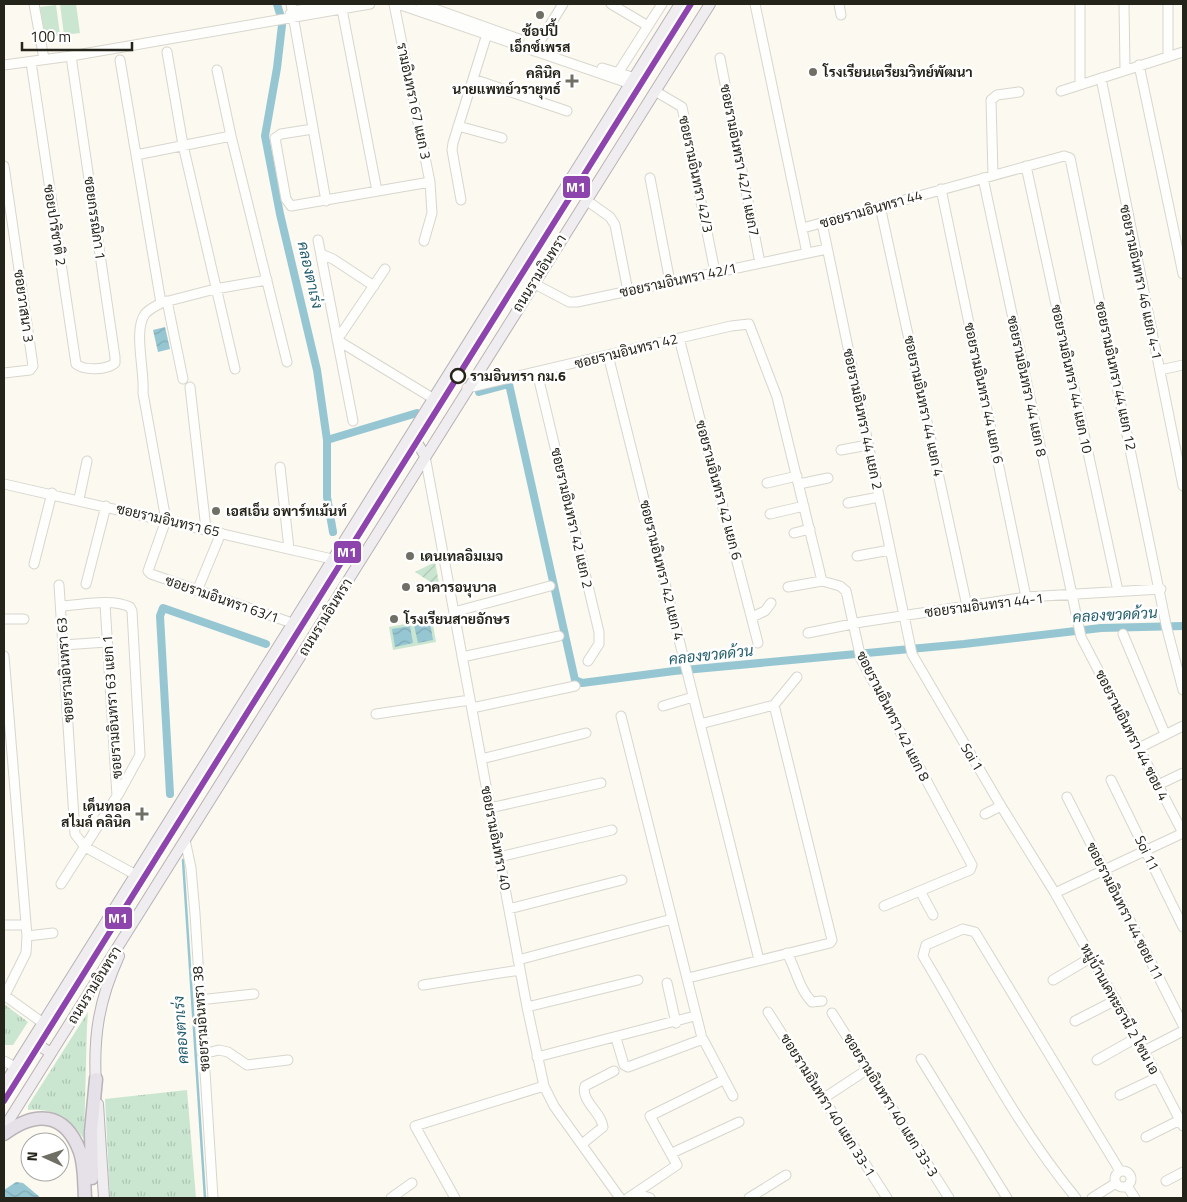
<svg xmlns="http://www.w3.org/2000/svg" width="1187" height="1202" viewBox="0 0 1187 1202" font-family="'Titillium Web',Sarabun,sans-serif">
<defs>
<pattern id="grass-tufts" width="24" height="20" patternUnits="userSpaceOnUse" patternTransform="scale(1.25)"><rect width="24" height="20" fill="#cae6d1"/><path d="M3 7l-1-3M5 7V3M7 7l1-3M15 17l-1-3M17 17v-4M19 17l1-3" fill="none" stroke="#adc5b3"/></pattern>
<pattern id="garden-furrows" width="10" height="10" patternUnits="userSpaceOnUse" patternTransform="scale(1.25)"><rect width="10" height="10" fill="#cae6d1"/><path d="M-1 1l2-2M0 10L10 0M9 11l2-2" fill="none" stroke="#adc5b3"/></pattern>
<pattern id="water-waves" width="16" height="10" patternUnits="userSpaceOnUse" patternTransform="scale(1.25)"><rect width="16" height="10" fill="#96c6d2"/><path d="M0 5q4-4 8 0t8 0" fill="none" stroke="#81aab4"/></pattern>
</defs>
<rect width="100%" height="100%" fill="#fbf9f0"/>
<path fill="url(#grass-tufts)" d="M4 1004 28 1022 13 1045H4Z
M88 1012 87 1026 84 1139C70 1118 54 1108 28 1110V1106Z
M187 1090 196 1198H110L105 1099Z"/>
<path fill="url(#garden-furrows)" d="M435 562 440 588 415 572Z"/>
<path fill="#cae6d1" d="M60 4H76L80 33 64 35Z
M56 5 60 35 45 38 40 7Z
M432 619 436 642 393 650 389 627Z"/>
<path fill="url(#water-waves)" d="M165 327 170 349 158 352 153 330Z
M430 622 433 640 418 643 414 625Z
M410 626 413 643 395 647 392 629Z
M16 1182 23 1183 41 1198H4V1190Z"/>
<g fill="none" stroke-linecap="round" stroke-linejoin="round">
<path stroke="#96c6d2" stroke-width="2.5" d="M183 860 205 1198"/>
<path stroke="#96c6d2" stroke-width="8" d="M277 4 280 14
M282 25 277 68 265 136 280 214 317 370 327 440V497L333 532
M479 392 509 384 575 680 582 683 674 671 964 644 1101 628 1183 626
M327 440 417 413
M170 794 160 616 163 608 266 644"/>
<g stroke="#d8d6cd" stroke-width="11">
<path id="minor" d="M34 4 44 59
M291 4 326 201
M341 4 377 191
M394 4 430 182 432 213 424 241
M398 4 628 83
M421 4 519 39
M611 4 648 26
M755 4 807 253
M839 4 841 15
M1124 4 1125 70
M290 14 293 11 338 4
M534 51 563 4
M167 52 183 145 235 369
M1168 56V4
M720 58 760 263
M120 60 161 303C156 306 149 309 145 314 133 330 145 372 143 393L166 520 148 571 151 574 292 623
M31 62 76 364C85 371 107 370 115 363V357L71 56
M4 65 71 56 370 4
M1139 65 1183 274
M602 68 632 77
M217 70 231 136 287 362
M618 73 662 4
M1101 78 1183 486
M473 79 567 111
M1080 84V4
M655 91 682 107 715 272
M1061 91 1183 52
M458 126 502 138
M313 129 281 134 275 138 286 199 291 206 430 182
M136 155 231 136
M4 166 33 366 30 370 4 373
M1026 166 1118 591
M993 175 991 100 997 95 1019 92
M650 178 670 282
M983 178 1081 637 1183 833 1055 893
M941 189 1026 597
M461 200 452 150 453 143 487 34
M586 200 610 217 615 225 628 291
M880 206 967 606
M822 223 912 654 1001 806 1055 893 1144 1051 1183 1126
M803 228 1064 156 1070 158 1167 629 1183 690
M318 240 353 421
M321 254 333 259 374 286
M385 269 337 340 434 399
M533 283 569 302H577L827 249
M167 301 183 379
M161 303 215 289 267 280
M679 338 758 643
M608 355 759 960
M1160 370 1183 365
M537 372 599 632V644L588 661
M190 387 206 529
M467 388 731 326 749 324 777 397 822 581 840 586 846 591 861 659 972 865 970 870 884 906
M841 450 868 445
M425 456 527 1007 544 1086 554 1106 620 1198
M280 467 289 549
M767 483 797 476
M4 484 332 559
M799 484 828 478
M79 499 87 461
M848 503 879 497
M770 514 804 506
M794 533 810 529
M857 556 890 550
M34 564 52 493
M86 584 106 506
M59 585 75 834 85 847 136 875
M788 587 822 581
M197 591 221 533
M61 606C82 605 111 598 130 607L132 611 140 755 118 795
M454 612 550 586
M752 617 765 611 771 603
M4 619H24
M808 633 862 622 1026 597 1161 589
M1123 634 1165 734
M63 645 107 642
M4 656 27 936 26 953 5 995
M462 657 559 636
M663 706 693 697
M472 708 575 686
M376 714 470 700
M621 716 701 1034
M700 724 774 705 797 677
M1139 748 1183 726
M481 759 586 733
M1111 780 1183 927
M1158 785 1183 773
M1067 797 1183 1025
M490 808 601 783
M985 814 1001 806
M185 840 191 868 195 914 213 1198
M499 857 612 830
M61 884 117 796 105 604
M920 891 933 915
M509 909 622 880
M4 925H25
M27 936 53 933
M787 953C796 969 799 989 812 1002L822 1001
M518 960 672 919
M688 978 830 943 832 940 774 705
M1053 980 1092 957
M667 983 676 1023
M423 985 520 970
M4 995 43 1023
M199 1000 254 994
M527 1007 638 980
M768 1012 887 1198
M832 1013 949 1198
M1075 1021 1116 1000
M616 1038 624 1065 628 1067 703 1039 733 1096
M1144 1051 1183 1031
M203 1054 219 1050 228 1052 247 1065 288 1060
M537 1057 691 1017
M921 1059 1007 1198
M1097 1060 1136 1038
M4 1061 15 1067
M1120 1095 1158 1077
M824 1098 868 1069
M1146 1137 1180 1120
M582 1144 603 1127C602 1113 580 1100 585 1086L614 1071
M672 1153 739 1122
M1115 1179a8 8 0 1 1 16 0a8 8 0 1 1-16 0Z
M1166 1181 1183 1172
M1127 1186 1135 1198
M639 1192 641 1195 650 1198
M391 1198 412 1183
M455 1198 415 1126 544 1086
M628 1198 677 1165 650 1116 719 1082
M749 1198 786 1175
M1076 1198C1015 1124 972 1038 923 956L926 945 963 929 975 932 1120 1171
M1092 1198 1116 1183"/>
</g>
<g stroke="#b8b3b6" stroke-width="12">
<path id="major" d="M412 434 425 456
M32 1041 51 1053
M4 1085 680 4
M96 1085C93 1036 99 1000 119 956
M98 1104 104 1198
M4 1128 710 4"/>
</g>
<g stroke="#b8b3b6" stroke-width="15">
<path id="highway" d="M4 1134C35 1111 65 1111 80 1152 85 1167 84 1183 85 1198
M92 1178 91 1132 96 1079"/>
</g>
<use href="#minor" stroke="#fefefd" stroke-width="9"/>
<use href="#major" stroke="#f0edf0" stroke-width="10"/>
<use href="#highway" stroke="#e6e1e8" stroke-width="12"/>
<g stroke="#fff" stroke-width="10">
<path id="metro-1" d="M4 1101 691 4"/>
</g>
<use href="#metro-1" stroke="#8e44ad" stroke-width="6"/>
</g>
<g fill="#706f65" stroke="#fff" stroke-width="2">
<circle cx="540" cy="15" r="5"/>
<circle cx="813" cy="72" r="5"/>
<path d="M569.5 73.5h5v5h5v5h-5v5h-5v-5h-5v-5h5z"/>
<circle cx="216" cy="511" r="5"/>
<circle cx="410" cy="556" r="5"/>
<circle cx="406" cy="587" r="5"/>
<circle cx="394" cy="619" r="5"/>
<path d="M139.5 806.5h5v5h5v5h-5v5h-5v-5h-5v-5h5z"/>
</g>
<circle fill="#fff" stroke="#25241a" stroke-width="2.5" cx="458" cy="376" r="7"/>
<g text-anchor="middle" stroke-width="5" stroke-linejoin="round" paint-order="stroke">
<g font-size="14" font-weight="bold" fill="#25241a" stroke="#fff" text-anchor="start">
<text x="540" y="36" text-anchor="middle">ช้อปปี้<tspan x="540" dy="16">เอ็กซ์เพรส</tspan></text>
<text x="823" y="77">โรงเรียนเตรียมวิทย์พัฒนา</text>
<text x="561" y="78" text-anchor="end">คลินิค<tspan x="561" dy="16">นายแพทย์วรายุทธ์</tspan></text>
<text x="226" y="516">เอสเอ็น อพาร์ทเม้นท์</text>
<text x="420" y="561">เดนเทลอิมเมจ</text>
<text x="416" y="592">อาคารอนุบาล</text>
<text x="404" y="624">โรงเรียนสายอักษร</text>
<text x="131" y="811" text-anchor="end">เด็นทอล<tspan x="131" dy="16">สไมล์ คลินิค</tspan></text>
</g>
<g font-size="14" fill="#25241a" stroke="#fff">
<text transform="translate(414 101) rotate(78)" y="5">รามอินทรา 67 แยก 3</text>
<text transform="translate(740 160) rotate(79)" y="5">ซอยรามอินทรา 42/1 แยก7</text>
<text transform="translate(696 174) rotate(78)" y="5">ซอยรามอินทรา 42/3</text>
<text transform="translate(871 209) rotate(-16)" y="5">ซอยรามอินทรา 44</text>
<text transform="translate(95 218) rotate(82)" y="5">ซอยกรรณิกา 1</text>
<text transform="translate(55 225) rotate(81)" y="5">ซอยปาริชาติ 2</text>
<text transform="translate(539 273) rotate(-58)" y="5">ถนนรามอินทรา</text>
<text transform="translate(678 280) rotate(-12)" y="5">ซอยรามอินทรา 42/1</text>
<text transform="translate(1141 282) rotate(78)" y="5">ซอยรามอินทรา 46 แยก 4-1</text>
<text transform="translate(24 306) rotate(82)" y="5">ซอยวาสนา 3</text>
<text transform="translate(626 351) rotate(-14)" y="5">ซอยรามอินทรา 42</text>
<text transform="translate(1116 376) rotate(78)" y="5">ซอยรามอินทรา 44 แยก 12</text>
<text transform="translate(1072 379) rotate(78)" y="5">ซอยรามอินทรา 44 แยก 10</text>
<text transform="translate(1027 386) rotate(78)" y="5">ซอยรามอินทรา 44 แยก 8</text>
<text transform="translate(984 393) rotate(78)" y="5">ซอยรามอินทรา 44 แยก 6</text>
<text transform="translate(924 406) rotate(78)" y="5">ซอยรามอินทรา 44 แยก 4</text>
<text transform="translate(863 419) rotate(78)" y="5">ซอยรามอินทรา 44 แยก 2</text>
<text transform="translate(719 490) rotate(75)" y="5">ซอยรามอินทรา 42 แยก 6</text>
<text transform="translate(572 518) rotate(77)" y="5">ซอยรามอินทรา 42 แยก 2</text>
<text transform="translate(168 520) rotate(13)" y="5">ซอยรามอินทรา 65</text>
<text transform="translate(662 570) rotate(76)" y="5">ซอยรามอินทรา 42 แยก 4</text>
<text transform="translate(222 599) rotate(19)" y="5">ซอยรามอินทรา 63/1</text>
<text transform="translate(984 605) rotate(-7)" y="5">ซอยรามอินทรา 44-1</text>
<text transform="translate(325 617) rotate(-58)" y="5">ถนนรามอินทรา</text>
<text transform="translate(65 670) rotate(-94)" y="5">ซอยรามอินทรา 63</text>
<text transform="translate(112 707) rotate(-94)" y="5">ซอยรามอินทรา 63 แยก 1</text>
<text transform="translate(893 716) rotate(63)" y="5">ซอยรามอินทรา 42 แยก 8</text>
<text transform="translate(1132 735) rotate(63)" y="5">ซอยรามอินทรา 44 ซอย 4</text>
<text transform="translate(972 757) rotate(59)" y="5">Soi 1</text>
<text transform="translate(496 838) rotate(79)" y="5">ซอยรามอินทรา 40</text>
<text transform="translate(1147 853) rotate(64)" y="5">Soi 11</text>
<text transform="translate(1125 911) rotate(63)" y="5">ซอยรามอินทรา 44 ซอย 11</text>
<text transform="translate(94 985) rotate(-58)" y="5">ถนนรามอินทรา</text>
<text transform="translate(1120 1009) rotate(61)" y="5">หมู่บ้านเคหะธานี 2 โซน เอ</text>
<text transform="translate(201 1019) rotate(-94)" y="5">ซอยรามอินทรา 38</text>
<text transform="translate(828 1105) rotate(58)" y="5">ซอยรามอินทรา 40 แยก 33-1</text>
<text transform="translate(891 1105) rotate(58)" y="5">ซอยรามอินทรา 40 แยก 33-3</text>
</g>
<g font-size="14" font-weight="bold" fill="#25241a" stroke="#fff" text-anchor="start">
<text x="470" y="381">รามอินทรา กม.6</text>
</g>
<g font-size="15" font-style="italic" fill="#235d6c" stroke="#fff">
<text transform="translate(310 275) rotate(77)" y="5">คลองตาเร่ง</text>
<text transform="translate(1115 615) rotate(-3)" y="5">คลองขวดด้วน</text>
<text transform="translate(711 655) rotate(-6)" y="5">คลองขวดด้วน</text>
<text transform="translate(181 1030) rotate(-94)" y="5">คลองตาเร่ง</text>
</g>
</g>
<g stroke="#fff" stroke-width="2">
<rect x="562" y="175" width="29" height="24" rx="5" fill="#8e44ad"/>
<rect x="333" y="540" width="29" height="24" rx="5" fill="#8e44ad"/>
<rect x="104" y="906" width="29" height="24" rx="5" fill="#8e44ad"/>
</g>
<g font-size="14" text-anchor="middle" font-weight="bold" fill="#fff">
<text x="576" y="192">M1</text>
<text x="347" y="557">M1</text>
<text x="118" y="923">M1</text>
</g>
<rect width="1187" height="1202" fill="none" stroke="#25241a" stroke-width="10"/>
<g transform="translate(45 1157) rotate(273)"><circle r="24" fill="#ffffff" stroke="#a8a7a3"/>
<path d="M0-4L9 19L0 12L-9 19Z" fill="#706f65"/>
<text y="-8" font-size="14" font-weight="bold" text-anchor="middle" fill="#25241a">N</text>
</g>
<path d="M22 42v8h110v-8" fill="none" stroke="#25241a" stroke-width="2.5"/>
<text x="30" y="42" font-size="15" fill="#25241a" stroke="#ffffff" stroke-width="4" paint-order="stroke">100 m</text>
</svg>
